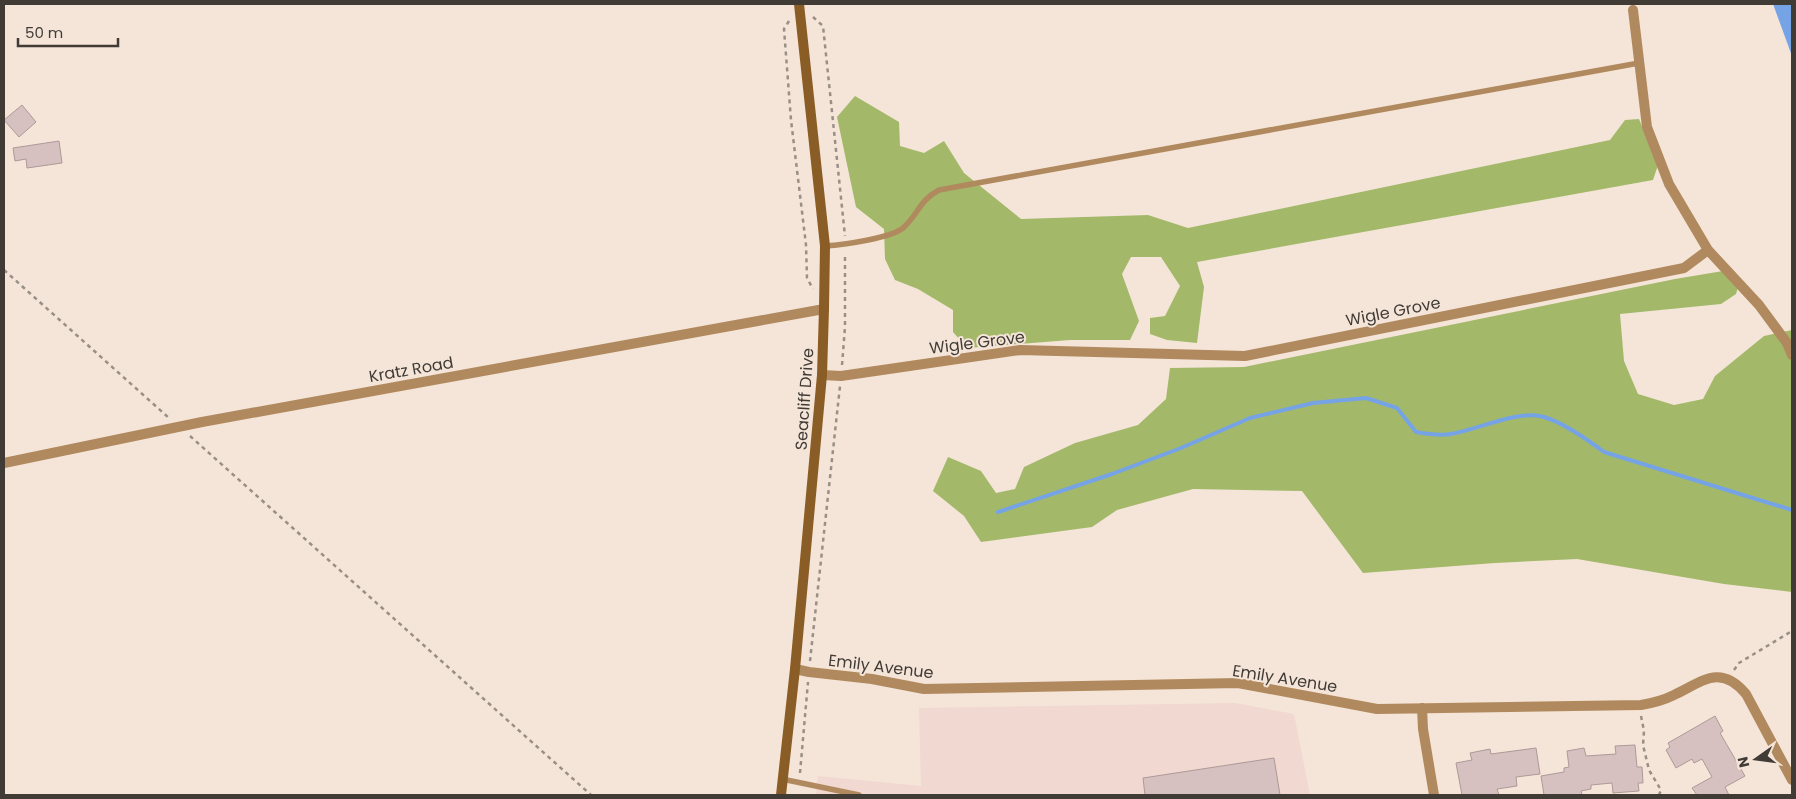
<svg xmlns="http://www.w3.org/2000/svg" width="1796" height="799" viewBox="0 0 1796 799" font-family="Poppins,sans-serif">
<rect width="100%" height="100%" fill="#f4e5d8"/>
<path fill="#f1d8d0" d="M1235 703 1294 714 1310 795H816L818 776 921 786 919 708Z"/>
<path fill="#a3b969" d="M855 96 899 122 900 146 924 153 944 141 964 173 1021 219 1148 215 1188 228 1610 140 1625 120 1639 119 1658 165 1653 180 1197 262 1204 287 1197 343 1167 340 1150 334V318L1165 316 1180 286 1161 257H1131L1122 274 1139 321 1130 340H1070L967 348 953 332V310L918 289 895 280 885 259 884 229 856 207 837 117Z
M1723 271 1739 284 1736 294 1721 304 1620 314 1624 361 1638 394 1674 405 1703 399 1715 376 1764 336 1792 330V592L1724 584 1577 559 1495 563 1363 573 1302 491 1193 489 1117 510 1092 527 981 542 964 516 933 491 948 457 981 471 996 493 1015 489 1024 467 1075 443 1138 425 1166 399 1170 368 1244 367 1675 279Z"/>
<path fill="#76a3e5" d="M1773 4H1792V56Z"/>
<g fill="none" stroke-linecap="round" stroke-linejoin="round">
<path stroke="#76a3e5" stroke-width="4" d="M998 512 1112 474 1181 448 1250 418 1313 403 1366 398 1397 408 1416 432C1427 434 1440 436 1451 434 1477 430 1519 409 1544 417 1564 423 1588 440 1604 452L1792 510"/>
</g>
<path fill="#d6c1c0" stroke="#ad9998" d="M22 105 36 122 19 137 4 120Z
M59 141 62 163 27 168 26 159 15 161 13 148Z
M1715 716 1723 731 1720 733 1745 776 1725 787 1729 795H1697L1692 788 1712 777 1702 759 1694 763 1692 759 1676 768 1666 750 1670 747 1668 743Z
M1635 745 1637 767H1642L1643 783H1638L1639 791 1613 793 1612 783 1591 785V789L1581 791 1582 795H1544L1541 776 1564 772V768L1569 767 1567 751 1584 748 1586 756 1616 754 1615 746Z
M1536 748 1540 774 1516 777 1517 786 1497 789 1499 795H1462L1456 763 1472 760 1470 753 1490 749 1491 754Z
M1274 758 1280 795H1145L1143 778Z"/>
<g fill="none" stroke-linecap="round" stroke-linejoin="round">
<path stroke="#998f86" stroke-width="2.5" stroke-dasharray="4 4" stroke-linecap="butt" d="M813 17 823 26 845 236
M789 21 784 29 791 120 806 245 807 278 813 289
M4 270 169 418
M842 365 845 327V253
M190 436 591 795
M810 661 840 386
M1734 670 1739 663 1792 631
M1641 716 1644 731 1643 745 1649 770 1661 790 1659 795
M800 773 808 682"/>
<path stroke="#b1895e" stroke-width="5.5" d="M825 246C842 245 893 238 904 227 919 213 919 201 939 190L1639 63
M782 779 859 795"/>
<path stroke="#b1895e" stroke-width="10" d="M1633 10 1647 127 1669 184 1708 250 1759 305 1787 343 1792 355
M822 375 841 376 1020 350 1245 356 1684 268 1708 250
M4 463 202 422 824 309
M795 669 809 672 872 679 924 689 1238 683 1377 709 1641 705C1653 703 1664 700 1674 695 1702 682 1720 663 1746 694L1792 780
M1422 708 1423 729 1434 795"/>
<path stroke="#8b5d26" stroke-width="10" d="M781 795 795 669 822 375 824 309 825 246 799 4"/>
</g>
<g text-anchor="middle" stroke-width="4" stroke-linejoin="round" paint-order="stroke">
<g font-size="16" fill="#413b36" stroke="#f4e5d8">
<text transform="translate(1393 311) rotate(-11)" y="6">Wigle Grove</text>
<text transform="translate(977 342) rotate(-7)" y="6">Wigle Grove</text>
<text transform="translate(411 369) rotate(-10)" y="6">Kratz Road</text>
<text transform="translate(804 399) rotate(-86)" y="6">Seacliff Drive</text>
<text transform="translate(881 666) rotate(7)" y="6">Emily Avenue</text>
<text transform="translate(1285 678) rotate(9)" y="6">Emily Avenue</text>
</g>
</g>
<rect width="1796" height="799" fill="none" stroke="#413b36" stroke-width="10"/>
<g transform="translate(1756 759) rotate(256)" stroke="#f4e5d8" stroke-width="4" paint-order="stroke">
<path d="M0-4L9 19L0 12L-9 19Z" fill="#413b36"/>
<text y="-8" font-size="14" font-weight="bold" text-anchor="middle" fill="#413b36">N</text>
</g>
<path d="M18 38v8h100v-8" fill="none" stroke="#413b36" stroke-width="2.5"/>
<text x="25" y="38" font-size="15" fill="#413b36" stroke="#f4e5d8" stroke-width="4" paint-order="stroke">50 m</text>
</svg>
